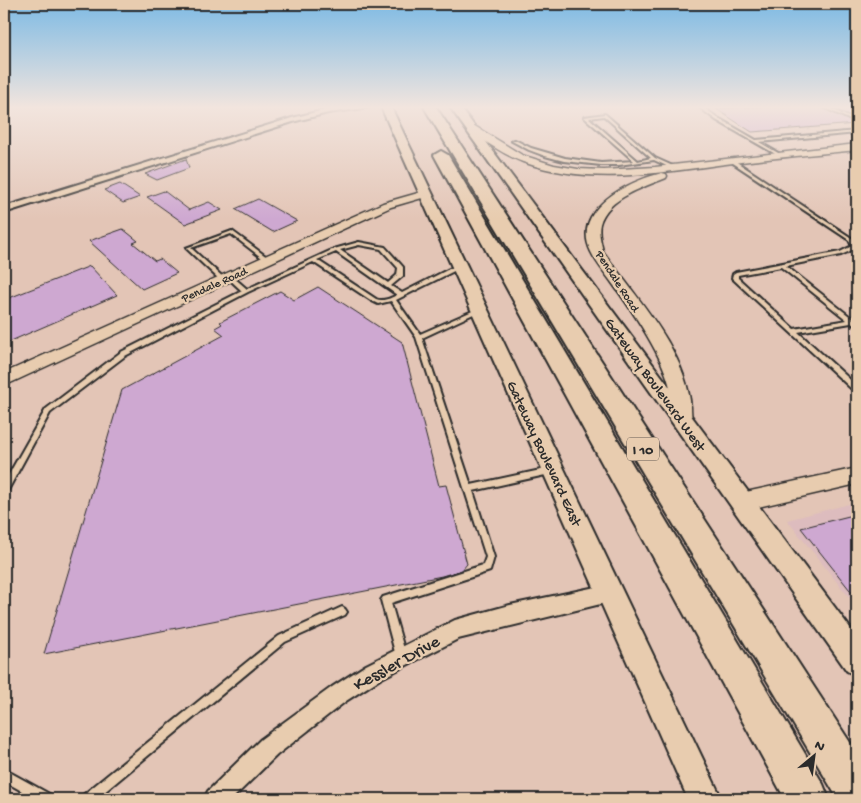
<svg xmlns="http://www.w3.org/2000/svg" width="861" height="803" viewBox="0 0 861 803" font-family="'Gochi Hand',sans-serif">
<rect width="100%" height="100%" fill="#e3c5b6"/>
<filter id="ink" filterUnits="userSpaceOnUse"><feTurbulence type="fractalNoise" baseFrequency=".02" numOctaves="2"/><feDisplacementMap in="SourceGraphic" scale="10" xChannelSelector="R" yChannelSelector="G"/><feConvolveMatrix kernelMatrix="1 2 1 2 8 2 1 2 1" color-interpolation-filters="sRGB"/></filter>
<g filter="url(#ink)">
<path fill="#ddbcbe" d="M857 502V607L787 520Z"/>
<path fill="#cea8d1" stroke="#2b2b2b" d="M754 107H821L856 124 752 132 716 109Z
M831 107H857V119Z
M186 159 189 168 157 180 145 174Z
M120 184 140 197 123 203 104 190Z
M164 191 189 210 209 202 222 210 185 224 147 197Z
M258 199 297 221 273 232 235 209Z
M123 229 138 241 133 243 155 261 160 259 177 273 142 289 89 241Z
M90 266 117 295 4 344V300Z
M318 287 402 342 439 486 446 485 467 564 462 570 442 576 44 654 122 390 224 335 215 328 222 324 220 322 280 291 294 300Z
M857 514V599L801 528Z"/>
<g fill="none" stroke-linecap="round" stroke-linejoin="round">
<g stroke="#2b2b2b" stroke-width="4">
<path id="service" d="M325 107H333L326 109Z
M699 107H703L718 118 756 140 857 131V133L759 142 780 154V156H779L716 120Z
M823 107H827L857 121V123Z
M605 114 655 158 675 167V169H673L654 160 619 165H601L564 161 545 156 529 150 512 141 515 140 531 148 565 158 601 163 634 161 584 117ZM604 116 651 158 638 161 589 118Z
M730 159H732L853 239 857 247V248L841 255 786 266 857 322V327L851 323 798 332 857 386V392H855L732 278 733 274 736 272 840 252 852 246 849 240 730 161ZM781 267 847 320 794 329 738 278V275Z
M232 231 271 260 270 261H266L231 234 191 248 225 279 226 280 223 282 221 281 186 248Z
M359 242 385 247 403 267V276L391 286 402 293 449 269 459 265 462 267 396 300 420 334 477 309H481L482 310 422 338 471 485 550 468 553 469 554 471 553 473 550 474 473 491 494 557 490 571 487 572 391 603 406 656 405 660 401 661 397 660 396 656 381 600 383 597 483 565 486 557 416 337 391 301 378 304 372 301 313 262 248 292 125 356 50 413 7 492 4 493V483L46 409 121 352 242 291 228 278V276H232L247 289 334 249ZM359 245 381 249 398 268 397 275 388 283 340 250ZM336 252 397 295C391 298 383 302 376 299L317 260Z
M342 607 345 609 347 612 345 615 285 642 96 799H81L83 795 279 636Z
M4 769 51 795 53 799H36L4 781Z"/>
</g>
<g stroke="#2b2b2b" stroke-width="4">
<path id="minor" d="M351 107H372L328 113 296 121 4 213V207L292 118 328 109Z
M610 584 617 586 619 593 617 600 458 639 409 664 380 679 346 701 277 755 232 799H204L208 791 261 739 332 687 366 665 455 620 510 605Z"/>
</g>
<g stroke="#2b2b2b" stroke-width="3">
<path id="tertiary" d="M468 122 522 155 554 165 578 169 604 170 655 167 857 144V150C816 154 774 158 733 163 663 172 592 187 523 162 502 154 483 140 465 127L464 125Z
M662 173 666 174 667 176 666 178C644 187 607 198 600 224 598 233 601 242 603 251 636 298 685 348 691 407 691 414 693 420 689 426L683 428 677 426C672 417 674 406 672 396 669 380 663 365 655 350 643 327 628 305 612 283 605 273 596 263 591 252 570 209 629 181 662 173Z
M425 191 430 194 429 196 391 207 4 386V373L383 203Z
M857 468V484L741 511 734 509 731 502 734 495 741 493Z"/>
</g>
<g stroke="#2b2b2b" stroke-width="4">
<path id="secondary" d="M381 107H391L722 799H688Z
M450 107H460L857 637V676L847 671Z"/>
</g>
<g stroke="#2b2b2b" stroke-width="4">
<path id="motorway" d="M424 107H436L857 753V799H838Z
M441 151 448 155 823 784 829 799H785L434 155Z"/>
</g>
<use href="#service" fill="#e8ccaf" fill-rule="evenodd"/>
<use href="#minor" fill="#e8ccaf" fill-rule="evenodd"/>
<use href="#tertiary" fill="#e8ccaf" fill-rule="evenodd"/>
<use href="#secondary" fill="#e8ccaf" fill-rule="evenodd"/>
<use href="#motorway" fill="#e8ccaf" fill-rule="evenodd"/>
</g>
</g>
<linearGradient id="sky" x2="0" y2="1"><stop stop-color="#7dbae4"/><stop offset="0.49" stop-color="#f2e5de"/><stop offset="1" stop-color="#f2e5de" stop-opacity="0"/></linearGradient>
<rect width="861" height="219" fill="url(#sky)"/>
<g text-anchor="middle" stroke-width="4.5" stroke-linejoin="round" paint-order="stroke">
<g font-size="12" fill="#2b2b2b" stroke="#e8ccaf">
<text transform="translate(618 281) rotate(57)" y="4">Pendale Road</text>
<text transform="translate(214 284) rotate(-24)" y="4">Pendale Road</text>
</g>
<rect fill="#e8ccaf" stroke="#645b53" stroke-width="1" x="627" y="437.5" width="32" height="23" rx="4"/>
<g font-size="14" font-weight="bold" fill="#2b2b2b">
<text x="643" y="454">I 10</text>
</g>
<g font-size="15" fill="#2b2b2b" stroke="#e8ccaf">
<text transform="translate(656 384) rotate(54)" y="5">Gateway Boulevard West</text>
<text transform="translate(545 453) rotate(65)" y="5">Gateway Boulevard East</text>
</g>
<g font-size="18" fill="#2b2b2b" stroke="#e8ccaf">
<text transform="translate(396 662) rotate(-29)" y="6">Kessler Drive</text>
</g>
</g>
<rect width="861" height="803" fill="none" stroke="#e8ccaf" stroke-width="20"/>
<rect x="10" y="10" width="841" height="783" fill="none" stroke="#2b2b2b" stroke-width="2" filter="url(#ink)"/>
<g transform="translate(814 756) rotate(29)" stroke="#e8ccaf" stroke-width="4" paint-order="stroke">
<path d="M0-4L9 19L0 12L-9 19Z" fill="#2b2b2b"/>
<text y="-8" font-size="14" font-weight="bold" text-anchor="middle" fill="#2b2b2b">N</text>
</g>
</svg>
